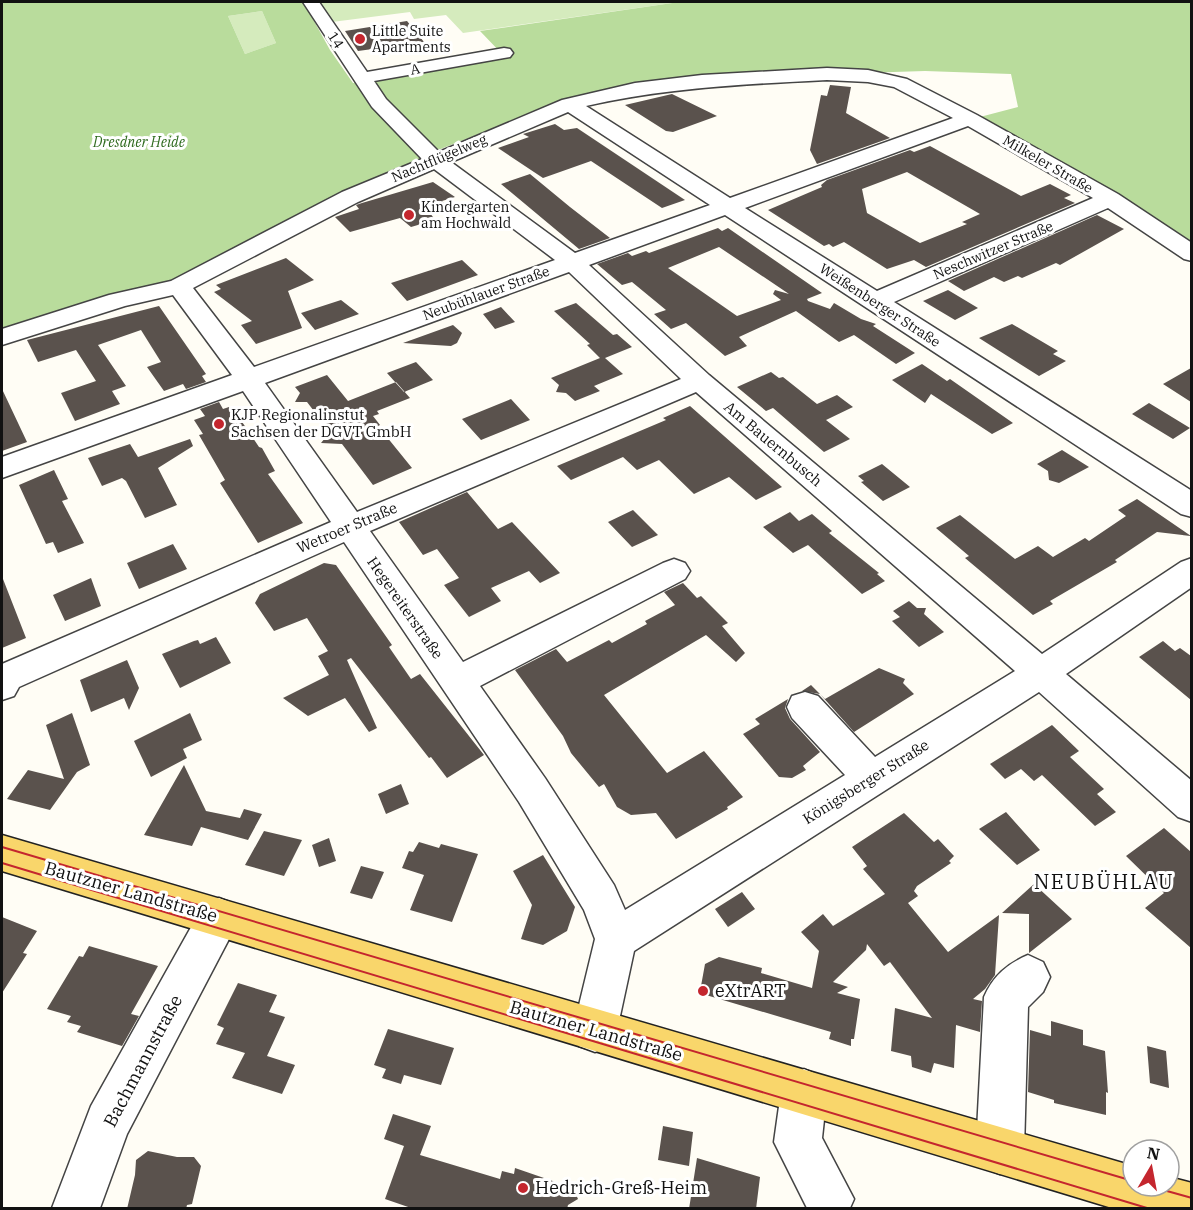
<svg xmlns="http://www.w3.org/2000/svg" width="1193" height="1210" viewBox="0 0 1193 1210" font-family="'IBM Plex Serif',serif">
<rect width="100%" height="100%" fill="#fffdf5"/>
<path fill="#d5ebbd" d="M318 2H679L463 33 446 15 414 19 410 12 332 22Z
M262 11 276 43 245 54 228 16Z"/>
<path fill="#b9dc9c" fill-rule="evenodd" d="M2 2H318L321 8 308 10 330 50 353 83 503 55 480 31 679 2H1191V248L976 118 1018 107 1011 74 925 71 766 76 565 100 443 148 257 237 174 280 2 331ZM262 11 276 43 245 54 228 16Z"/>
<path fill="#5a524d" fill-rule="evenodd" d="M407 21 424 42 358 51 345 31Z
M830 85 851 87 846 113 890 138 817 164 810 150 821 95 827 96Z
M672 94 717 116 673 132 666 131 625 105Z
M555 124 564 130 577 128 685 200 662 208 591 161 543 178 498 148 529 137 523 134Z
M930 146 1021 196 1050 184 1071 195 1064 198 1075 203 926 267 914 260 887 269 844 242 833 247 829 244 824 246 768 210 822 187 821 185 827 180 910 150 914 152ZM907 172 980 214 962 222 967 224 920 243 867 213 862 189Z
M530 174 570 207 610 238 579 249 501 184Z
M433 182 455 197 442 201 446 205 428 210 435 220 411 227 400 218 350 232 335 217 359 209 356 205 362 203Z
M1097 215 1124 229 1060 265 1056 263 1022 278 1018 276 1004 282 994 277 964 291 948 281Z
M718 228 722 231 728 228 822 293 807 299 808 301 830 309 834 303 861 319 876 324 873 326 915 353 896 364 854 335 839 342 796 311 739 337 747 346 725 356 686 323 671 329 654 314 666 310 632 282 622 285 597 264 628 253 632 256 646 251 649 253ZM719 247 789 294 775 290 773 294 781 300 737 316 668 268Z
M286 258 314 280 288 291 302 328 256 344 241 325 252 321 214 292 221 289 216 285Z
M462 260 478 275 407 301 391 283Z
M948 290 978 308 955 320 923 301Z
M341 300 359 314 315 330 301 313Z
M576 303 613 335 617 334 632 347 605 358 623 374 594 386 600 391 575 401 566 393 556 392 559 385 551 378 600 358 587 345 590 344 554 311Z
M159 306 206 374 202 376 206 382 186 389 183 384 164 391 147 367 161 362 141 330 98 345 126 386 112 391 120 404 75 421 61 393 96 381 76 350 38 362 27 340Z
M501 307 515 322 495 329 483 314Z
M1012 324 1058 351 1053 354 1066 361 1039 376 979 338Z
M453 325 462 333 457 343 451 346 403 343Z
M416 362 433 380 404 392 387 373Z
M922 364 947 381 950 379 1013 423 992 434 931 394 925 403 892 380Z
M1191 368V402L1163 384Z
M771 372 779 378 783 377 817 404 837 395 853 407 826 420 850 439 824 452 773 408 766 411 737 387Z
M327 375 348 401 396 382 410 398 377 411 379 414 373 416 380 425 378 426 412 468 373 485 342 444 321 443 330 432 307 402H295L300 393 295 387Z
M2 389 27 442 2 451Z
M511 399 530 420 481 440 462 419Z
M219 402 223 409 229 407 233 414 236 413 259 447 262 448 275 471 268 474 303 523 258 543 220 483 225 480 199 435 203 434 194 420 205 416 200 409Z
M1149 403 1190 428 1173 439 1132 414Z
M690 406 782 487 756 500 729 477 694 494 659 460 637 470 623 457 571 480 557 466 666 420 663 418Z
M190 439 193 446 158 468 177 505 145 518 126 481 122 478 102 486 88 458 130 444 138 457Z
M1062 450 1089 467 1059 483 1049 480 1048 471 1037 464Z
M882 464 910 487 883 501 861 482 864 481 858 476Z
M54 470 68 499 62 501 84 543 58 553 53 542 46 544 19 485Z
M467 492 498 529 512 522 560 573 540 583 529 571 491 588 501 601 469 617 444 585 459 578 437 549 423 555 399 522Z
M1137 499 1191 536 1157 532 1115 560 1117 562 1050 601 1053 604 1033 615 965 558 969 556 936 528 960 515 1015 559 1038 546 1053 557 1085 538 1089 541 1126 516 1118 510Z
M633 510 658 535 632 547 608 522Z
M790 512 799 521 812 514 832 531 829 533 879 573 877 574 885 581 862 594 808 545 793 553 763 527Z
M173 544 187 569 139 589 127 563Z
M324 563 336 565 392 645 389 647 411 679 420 674 484 755 447 778 431 757 429 758 351 658 347 660 377 728 369 732 345 698 308 716 283 698 329 675 318 656 328 651 307 618 274 631 255 603 260 594Z
M91 578 101 606 65 621 53 595Z
M3 579 26 638 2 648V580Z
M683 583 697 598 701 596 728 623 722 626 745 653 736 662 706 635 604 695 667 773 704 751 743 797 727 807 728 809 676 839 656 813 631 815 617 807 604 784 599 787 571 753 563 736 515 670 556 649 567 662 609 640 612 643 647 624 645 621 675 605 664 592Z
M909 601 917 608H926L924 614 944 632 919 647 892 621 900 617 893 611Z
M216 637 231 663 180 688 162 654 194 641 198 640 200 644Z
M1163 641 1175 651 1180 648 1191 656V700L1139 657Z
M127 660 139 688 129 710 124 698 91 712 80 680Z
M879 668 905 679 903 683 914 694 854 732 820 694 802 691 811 685 825 699Z
M788 699 785 708 790 719 820 752 803 766 806 770 792 778 779 777 743 734 760 724 755 719Z
M72 713 90 765 77 772 50 810 7 799 28 770 64 779 46 725Z
M190 713 202 740 183 749 187 758 151 777 134 741Z
M1052 725 1079 751 1070 757 1104 789 1097 794 1116 812 1095 826 1042 775 1034 781 1021 769 1005 779 990 764Z
M184 765 206 811 240 818 244 809 262 814 248 840 201 827 192 846 144 835Z
M401 784 409 804 386 814 378 794Z
M1006 812 1040 850 1017 865 979 829Z
M904 813 934 842 938 839 954 856 949 861 951 863 917 886 914 891 918 896 908 903 948 952 999 915 995 975 985 989 973 999 982 1001 980 1032 956 1025 954 1068 934 1063 931 1073 912 1067 911 1056 891 1051 895 1008 932 1018 890 962 884 966 867 944 866 950 833 982 848 987 837 993 860 999 854 1039H851V1046L829 1039 831 1032 706 995 701 986 705 964 719 957 762 968 761 973 812 988 819 951 801 932 823 914 833 926 885 894 863 869 867 866 852 847Z
M1164 828 1191 852V948L1145 908 1164 893 1126 856Z
M264 831 302 840 284 876 245 865Z
M329 838 336 861 319 867 312 845Z
M419 842 439 848 441 844 478 854 452 922 410 910 424 875 402 868 409 851 413 852Z
M543 855 575 907 567 931 543 945 521 939 532 905 513 871Z
M361 866 384 872 372 899 350 893Z
M1034 884 1072 919 1029 953V914L1002 913Z
M742 892 755 909 728 927 715 909Z
M2 917 37 931 23 953 27 954 2 993Z
M89 946 158 966 131 1014 139 1016 122 1046 77 1032 81 1026 67 1022 71 1016 47 1009 79 956 83 957Z
M238 983 277 995 269 1012 285 1017 267 1056 295 1065 282 1094 232 1078 245 1053 216 1044 224 1028 217 1025Z
M1051 1021 1083 1030V1045L1105 1051 1108 1093 1106 1092V1115L1054 1103V1100L1028 1092 1030 1030 1051 1036Z
M388 1029 454 1048 441 1085 404 1075 401 1084 382 1078 386 1069 374 1065Z
M1147 1046 1166 1051 1169 1088 1150 1083Z
M393 1114 431 1126 420 1155 500 1179 502 1171 514 1174 515 1168 573 1188 578 1199 568 1205 567 1209H414L385 1199 404 1146 384 1139Z
M663 1126 693 1132 689 1166 658 1160Z
M148 1151 177 1157H194L201 1166 192 1204 187 1205 186 1209H127L135 1175 136 1160Z
M697 1158 760 1177 756 1209H689Z"/>
<g fill="none" stroke-linecap="round" stroke-linejoin="round">
<g stroke="#444" stroke-width="3">
<path id="minor" d="M303 2H319L367 72 504 48 510 49 513 53 510 57 504 58 374 81 386 99 439 152 562 100 635 83 702 75 827 68 868 70 907 79 977 115 1118 194 1192 243V261L1184 259 1108 208 894 302 1192 491V517L1181 514 725 215 589 265 709 375 1042 654 1181 562 1192 558V587L1066 674 1192 781V822L1178 817 1039 692 634 951 617 1030 611 1046 595 1052 579 1046 573 1030 595 939 584 910 519 802 344 542 19 687 14 696 2 700V664L331 522 243 391 2 478V457L232 375 173 295 125 306 2 345V329L109 295 171 281 342 192 422 159 372 107ZM827 80 868 82 894 87 953 118 730 198 586 106C665 88 745 84 827 80ZM568 112 710 205 575 253 451 162ZM968 126 1093 198 877 291 745 208ZM434 169 555 260 254 367 193 288 358 202ZM569 272 681 379 357 512 265 383ZM696 392 1015 671 875 757 818 696 805 692 792 696 787 707 792 718 845 775 625 910 614 885 545 778 480 686 685 579 690 571 685 563 674 559 663 563 463 662 370 531Z
M219 898 234 904 240 918 127 1134 100 1208H52L91 1106 204 904Z
M1028 955 1043 962 1050 977 1043 992 1028 1007 1024 1150 1017 1167 1000 1174 983 1167 976 1150 984 997C993 976 1007 964 1028 955Z
M804 1069 820 1076 827 1092 822 1138 854 1199 850 1208H807L774 1142 781 1092 788 1076Z"/>
</g>
<g stroke="#222" stroke-width="3">
<path id="major" d="M2 835 1133 1166V1186H1169V1177L1192 1183V1208H1112L2 871Z"/>
</g>
<use href="#minor" fill="#fff" fill-rule="evenodd"/>
<use href="#major" fill="#f9d66b" fill-rule="evenodd"/>
<path stroke="#c4262e" stroke-width="2" d="M2 847 1133 1181
M2 863 1147 1208
M1149 1186 1192 1198"/>
</g>
<g fill="#c4262e" stroke="#fff" stroke-width="2">
<circle cx="360" cy="39" r="6"/>
<circle cx="409" cy="215" r="6"/>
<circle cx="219" cy="424" r="6"/>
<circle cx="703" cy="991" r="6"/>
<circle cx="523" cy="1188" r="6"/>
</g>
<g text-anchor="middle" stroke-width="6" stroke-linejoin="round" paint-order="stroke">
<g font-size="14" fill="#111" stroke="#fff" text-anchor="start">
<text x="372" y="36">Little Suite<tspan x="372" dy="16">Apartments</tspan></text>
<text x="421" y="212">Kindergarten<tspan x="421" dy="16">am Hochwald</tspan></text>
</g>
<g font-size="14" fill="#111" stroke="#fff">
<text transform="translate(336 40) rotate(57)" y="5">14</text>
<text transform="translate(415 69) rotate(-10)" y="5">A</text>
<text transform="translate(439 158) rotate(-23)" y="5">Nachtflügelweg</text>
<text transform="translate(1048 164) rotate(30)" y="5">Milkeler Straße</text>
<text transform="translate(993 250) rotate(-23)" y="5">Neschwitzer Straße</text>
<text transform="translate(486 293) rotate(-20)" y="5">Neubühlauer Straße</text>
<text transform="translate(880 305) rotate(33)" y="5">Weißenberger Straße</text>
</g>
<g font-size="14" font-style="italic" fill="#2f6b1f" stroke="#fff">
<text x="139" y="147">Dresdner Heide</text>
</g>
<g font-size="15" fill="#111" stroke="#fff" text-anchor="start">
<text x="231" y="420">KJP Regionalinstut<tspan x="231" dy="17">Sachsen der DGVT GmbH</tspan></text>
</g>
<g font-size="15" fill="#111" stroke="#fff">
<text transform="translate(773 444) rotate(40)" y="5">Am Bauernbusch</text>
<text transform="translate(347 528) rotate(-23)" y="5">Wetroer Straße</text>
<text transform="translate(405 608) rotate(55)" y="5">Hegereiterstraße</text>
<text transform="translate(866 782) rotate(-32)" y="5">Königsberger Straße</text>
</g>
<g font-size="18" fill="#111" stroke="#fff">
<text transform="translate(131 892) rotate(16)" y="6">Bautzner Landstraße</text>
<text transform="translate(596 1031) rotate(16)" y="6">Bautzner Landstraße</text>
<text transform="translate(143 1061) rotate(-62)" y="6">Bachmannstraße</text>
</g>
<g font-size="18" fill="#111" stroke="#fff" text-anchor="start">
<text x="715" y="997">eXtrART</text>
<text x="535" y="1194">Hedrich-Greß-Heim</text>
</g>
<g font-size="20" letter-spacing="1.5" fill="#111" stroke="#fff">
<text x="1104" y="889">NEUBÜHLAU</text>
</g>
</g>
<rect width="1193" height="1210" fill="none" stroke="#111111" stroke-width="6"/>
<g transform="translate(1151 1168) rotate(10)"><circle r="28" fill="#ffffff" stroke="#a0a0a0" stroke-width="1.5"/>
<path d="M0-4.5L10 22L0 15L-10 22Z" fill="#c4262e"/>
<text y="-9" font-size="16" font-weight="bold" text-anchor="middle" fill="#111111">N</text>
</g>
</svg>
